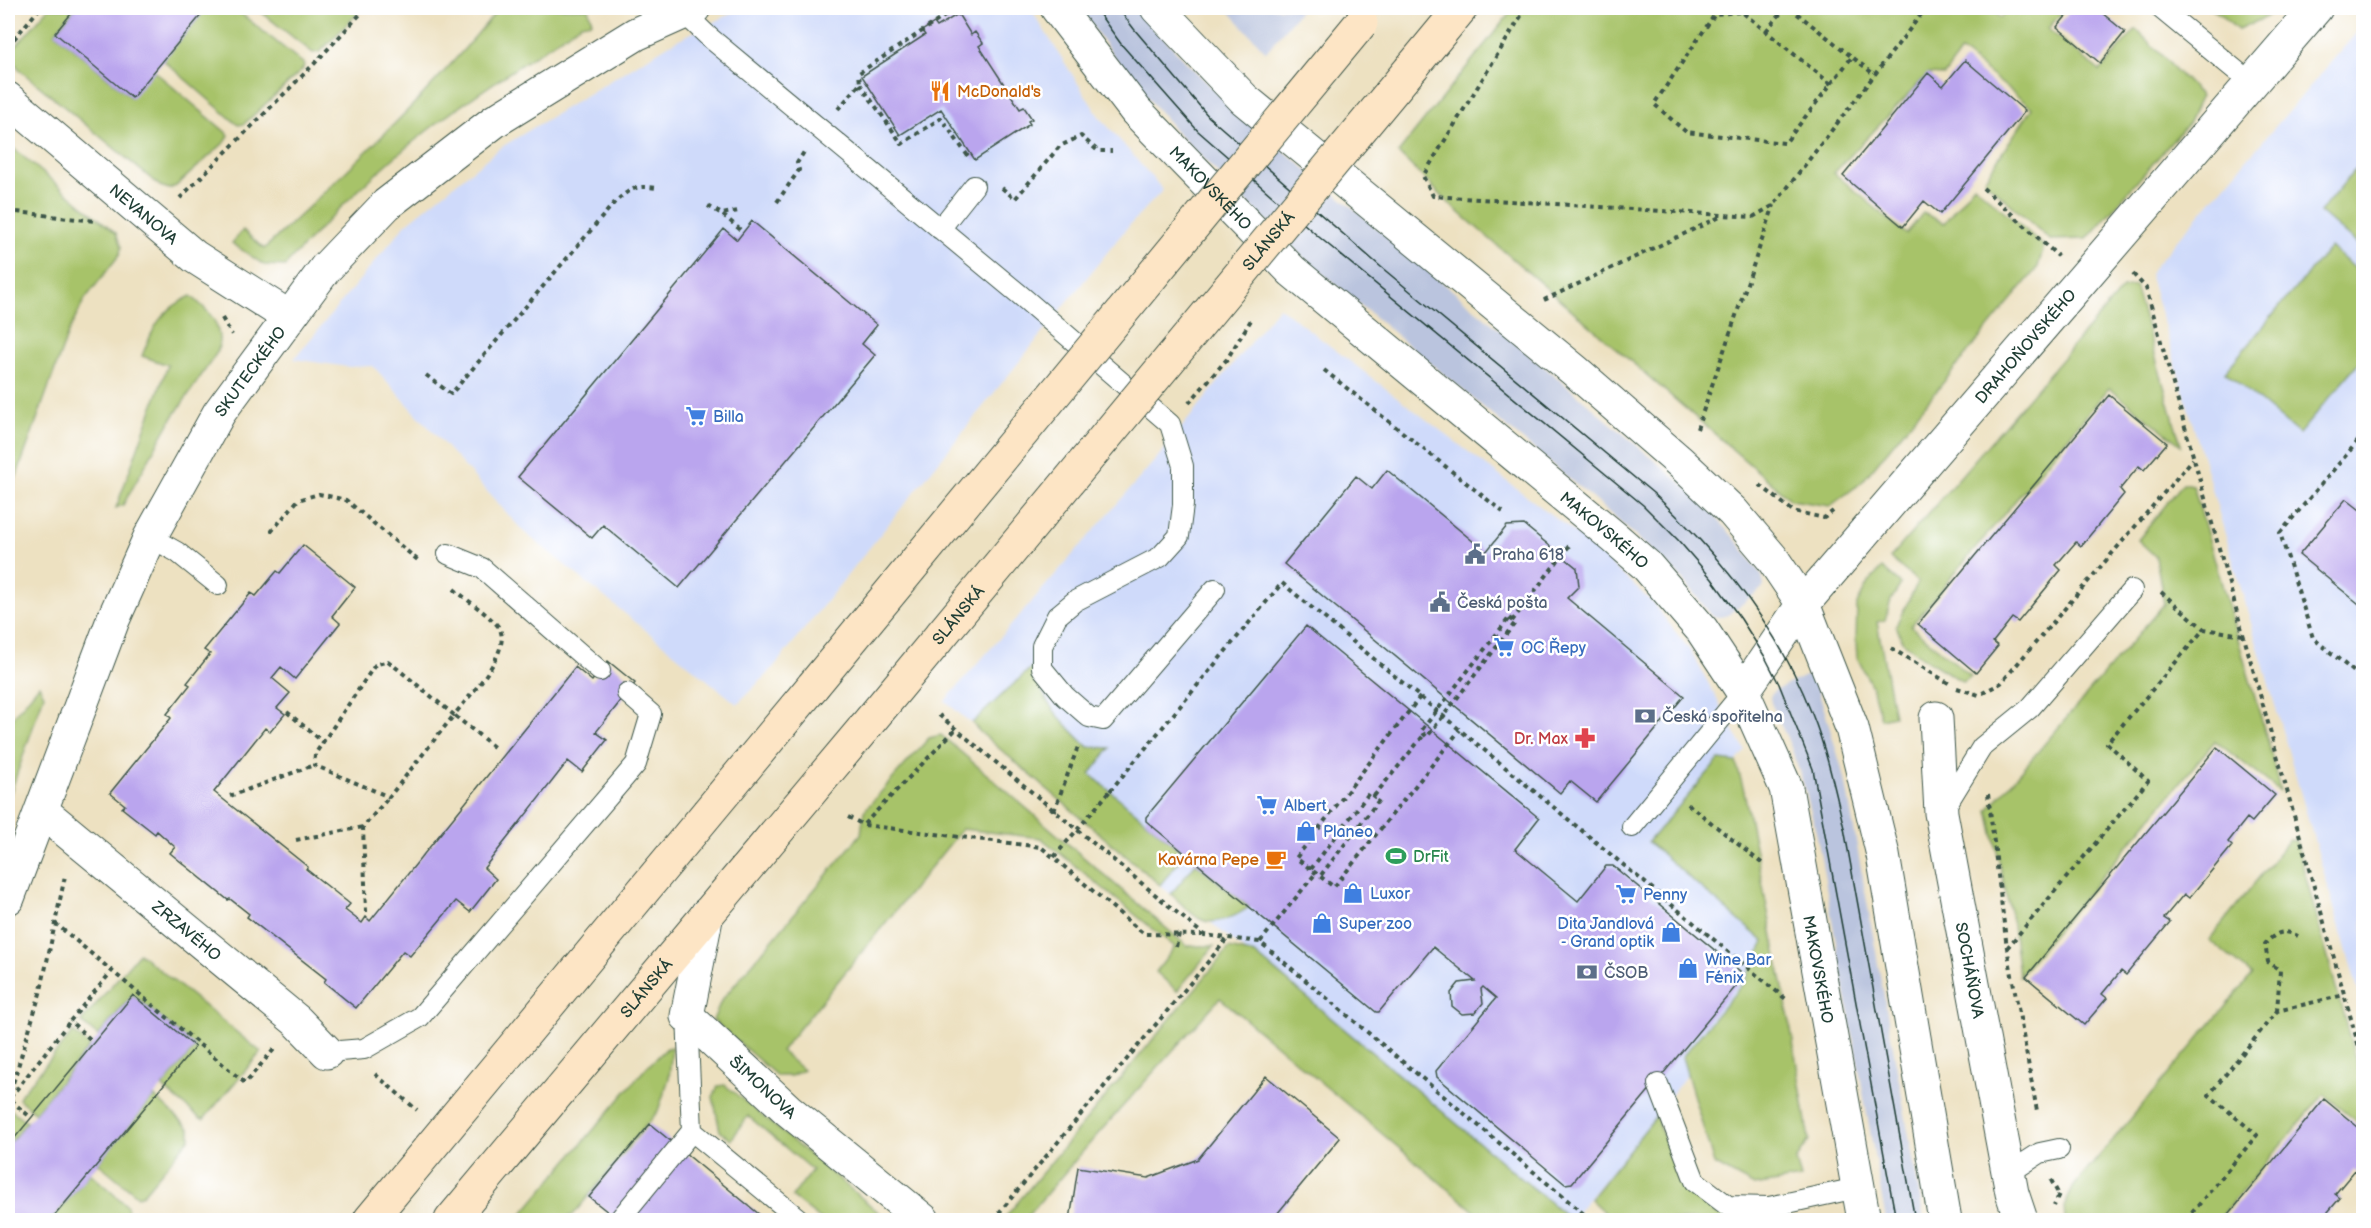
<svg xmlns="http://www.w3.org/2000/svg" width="2371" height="1228" viewBox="0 0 2371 1228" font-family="'Balsamiq Sans',sans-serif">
<rect width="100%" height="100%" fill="#fff"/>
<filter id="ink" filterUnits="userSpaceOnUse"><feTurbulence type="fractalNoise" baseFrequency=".0167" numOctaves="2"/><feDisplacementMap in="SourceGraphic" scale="12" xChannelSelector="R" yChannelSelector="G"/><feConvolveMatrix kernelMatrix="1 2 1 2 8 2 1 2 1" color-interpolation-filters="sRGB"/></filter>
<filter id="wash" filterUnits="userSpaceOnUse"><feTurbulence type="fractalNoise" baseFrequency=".008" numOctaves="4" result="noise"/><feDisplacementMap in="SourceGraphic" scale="24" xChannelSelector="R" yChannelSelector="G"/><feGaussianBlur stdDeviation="1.35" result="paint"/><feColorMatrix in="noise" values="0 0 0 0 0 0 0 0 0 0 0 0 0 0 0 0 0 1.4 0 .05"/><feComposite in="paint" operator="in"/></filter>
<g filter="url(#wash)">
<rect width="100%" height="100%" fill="#ede1c1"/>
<path fill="#cfdafa" d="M743 8H1030L1098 115 1163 190 1126 229 772 669 737 704 524 532 373 366 348 367 294 359 406 224 500 148 675 41Z
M2363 25V1007L2149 273Z
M1279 307 1588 543 1652 602 1692 653 1745 751 1736 762 1719 761 1649 842 1764 942 1744 982 1682 1057 1687 1074 1656 1116 1571 1220 1210 922 1201 920 945 701 1157 458Z"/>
<path fill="#bac4de" d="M1079 8H1138L1183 59 1235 110 1554 375 1702 501 1741 546 1762 576 1764 587 1728 615 1721 617 1712 616 1677 573 1596 501 1304 258 1180 136 1121 66Z
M1226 8H1302L1266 52Z
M1807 675 1813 678 1822 702 1845 779 1924 1220H1886L1817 836 1806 792 1791 747 1771 703 1770 697 1774 691Z"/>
<path fill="#a7c369" stroke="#63804e" stroke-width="1.5" d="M49 8H76L55 33 131 97 154 71 229 135 226 141 176 186 169 189 160 186 21 71 8 55Z
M207 8H234L304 64 303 69 244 124 238 125 163 60Z
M256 8H363L320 52 313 53Z
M499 8H588L592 22 581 24C530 60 477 92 428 130 375 171 330 217 285 266L264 265 232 243 243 230 264 249C346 172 428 96 499 8Z
M1514 8H1989L2001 18 2009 8H2065L2048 29 2100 71 2136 29 2201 96 2189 122 2087 239 2050 240 1984 180 2032 108 1961 51 1944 75 1928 74 1834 173 1906 234 1923 213 1944 223 1974 185 2044 246 2038 267 1861 483 1830 506 1791 500 1453 207 1398 153Z
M2212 8H2281L2277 12 2238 30Z
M8 144 116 233 121 246 120 254 85 299 68 333 8 500Z
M2363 160V249L2320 212Z
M2330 247 2363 275V358L2299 434 2225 372Z
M2135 286 2181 445 2109 388 1911 626 1971 676 1963 682 1922 657 1902 641 1896 625 1918 582 1890 558 2123 288Z
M191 296C210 312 223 324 218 351L171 420 123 505 116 508 168 365 142 356C154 325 161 310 191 296Z
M2183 483 2193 485 2270 749 2280 791 2215 741 2019 976 2013 925 1988 810 2164 604 2156 557 2138 540Z
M1882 568 1901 584 1891 600 1885 620 1877 622 1894 716 1881 719 1872 687 1857 657 1856 642 1857 604 1868 583Z
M1033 666C1040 701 1064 723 1088 747L1110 748 1090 774 1185 854 1160 885 980 732 972 723Z
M39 685 44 695 8 800V723Z
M941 735 1187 946H1214L1177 991 1156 972 1175 947 1041 838 962 829 781 1051 803 1070 791 1076H777L713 1020 721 1001 861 834 864 811 929 738Z
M1719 760 1736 762 1744 791 1790 1023 1809 1140 1796 1161 1801 1178 1754 1186 1714 1164 1682 1057 1744 982 1764 942 1648 842Z
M2289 840 2296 841 2363 1087V1127L2324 1094 2218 1220H2065L2064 1207 2074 1186 2252 975 2209 940Z
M1196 863 1249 907C1237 916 1214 927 1200 919 1189 913 1180 902 1171 894Z
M1229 948 1255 954 1571 1220H1485L1220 998 1097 1135 1024 1220H1003Z
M139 953 261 1052 204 1119 200 1118 162 1087 195 1047 133 995 98 1036 81 1022Z
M73 1032 90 1046 35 1113 19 1099 21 1094Z
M672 1047 669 1078 658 1111 573 1215 561 1220H517L645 1069 667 1048Z
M725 1085 888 1220H821L792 1197 812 1170 748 1116 731 1140 720 1131 713 1097 718 1086Z
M154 1096 190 1129V1138L143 1194 138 1196 98 1163Z
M11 1110 27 1122 8 1146V1112Z
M1656 1116 1680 1183 1716 1214 1741 1220H1612L1590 1199Z
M90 1173 127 1206 128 1212 121 1220H51Z"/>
<g id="blocks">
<path fill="#baa5ee" d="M76 8H207L132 98 55 33Z
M2073 8H2096L2125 32 2100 63 2057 27Z
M958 14 971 35 975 32 983 43 979 46 1020 109 1024 107 1032 119 1028 121 1030 124 975 160 941 109 900 135 862 76 925 35 922 31 934 23 937 27Z
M1965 60 2025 111 1940 214 1924 201 1903 227 1843 176 1928 73 1943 86Z
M752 221 877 325 862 344 875 355 679 588 603 525 592 538 518 477 724 229 737 240Z
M2109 395 2167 443 2144 470 2139 466 2120 489 2124 494 2081 546 2076 542 2056 565 2061 570 2018 622 2012 618 1993 642 1998 646 1976 673 1918 624Z
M1387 470 1486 552 1507 526 1524 525 1577 568 1579 586 1567 598 1684 696 1596 802 1570 781 1560 793 1284 564 1356 476 1372 489Z
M2346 499 2364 513V608L2299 555Z
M303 545 355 587 332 616 340 623 295 679 281 667 272 678 290 693 277 708 285 714 270 732 265 728 214 792 308 867 306 869 350 904 345 910 362 923 366 917 370 921 575 667 592 681 608 661 635 683 596 732 607 740 582 772 568 761 484 868 496 879 470 912 456 901 410 956 403 951 356 1008 324 982 326 979 247 917 249 914 230 899 228 900 170 853 175 847 157 831 155 834 122 808 125 805 110 793 171 718 167 714 190 685 187 683 210 654 204 650 251 593 256 596 277 571 280 573Z
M1306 626 1539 818 1515 849 1578 901 1606 866H1613L1741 972 1742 979 1572 1183 1565 1184 1437 1077 1436 1071 1496 998 1483 987 1481 989 1483 1003 1475 1013 1462 1014 1452 1006 1451 993 1459 983 1475 981 1433 947 1379 1012H1376L1146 821V817Z
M2217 747 2275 795 2252 822 2247 818 2228 842 2232 846 2189 898 2184 894 2164 918 2170 922 2126 975 2121 971 2102 994 2107 998 2084 1025 2026 977Z
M133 995 195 1047 51 1220H8V1146Z
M1266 1076 1340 1138 1272 1220H1070L1078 1167 1148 1178 1198 1159Z
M2324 1099 2364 1132V1170L2360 1175 2355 1170 2335 1194 2340 1198 2321 1220H2224Z
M650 1124 766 1220H618L589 1197Z"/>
</g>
</g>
<g filter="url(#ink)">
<use href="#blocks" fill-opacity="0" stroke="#3e5649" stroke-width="1.5"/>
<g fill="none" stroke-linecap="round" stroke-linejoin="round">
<g stroke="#3e5649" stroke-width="22">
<path id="service" d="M2160 8 2250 82
M684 13 709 37 1019 294 1170 424 1183 466V505L1179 536 1160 557 1075 601 1057 616 1042 646V668L1065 696 1089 717 1103 720 1215 589
M940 229 974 186
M150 537 177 552 218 585
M448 554 482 568 600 671
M1942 812 1982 747 2030 708 2132 590
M1632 827 1743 692
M327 1052 364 1049 420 1017 636 764 651 714 627 693
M1658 1084 1695 1181 1728 1206 1769 1207 1857 1188
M692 1131 800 1220
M2009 1173 2040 1153 2059 1149
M619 1220 692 1131 687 1016"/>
</g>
<g stroke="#3e5649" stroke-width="35">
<g id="minor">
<path id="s1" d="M8 99 195 257 289 317"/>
<path id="s2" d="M1743 692 1803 604 2316 8"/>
<path id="s3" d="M1936 718 1941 813 2012 1193 2021 1220"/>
<path id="s4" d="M42 811 297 1021 327 1052"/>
<path id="s5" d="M8 898 113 620 150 537 219 413 325 269 387 204 495 121 636 34 694 8"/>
<path id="s6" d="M707 914 687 1016 788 1110 923 1220"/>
</g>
</g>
<g stroke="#3e5649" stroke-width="35">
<g id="tertiary">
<path id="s7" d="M1057 8 1136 111 1292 271 1615 538 1646 565 1702 630 1743 692 1786 788 1864 1220"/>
<path d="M1157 8 1244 99 1574 370 1680 462 1733 512 1772 558 1803 604 1852 728 1883 855 1945 1220"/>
</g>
</g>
<g stroke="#3e5649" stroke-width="35">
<g id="secondary">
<path d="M1413 66 1461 8"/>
<path d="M370 1220 813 686"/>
<path id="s8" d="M451 1220 864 728"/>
</g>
</g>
<path stroke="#3e5649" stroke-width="4" stroke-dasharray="4.5 4.5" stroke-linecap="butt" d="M1526 8 1423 176 1433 196 1753 217 1774 205 1923 12 1952 8
M1790 8 1875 75
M1766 31 1785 8
M8 46 40 8
M860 84 902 144 941 118 970 159
M1831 84 1742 12 1715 14 1654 104 1686 132 1785 143 1852 57
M838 109 860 84 859 73 957 8
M1002 188 1015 199 1060 146 1081 136 1098 151H1112
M1983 188 2058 256
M180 198 315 63 366 8
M777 202 799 170 797 163 804 152
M708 206 722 214 738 211
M8 211 95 221
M723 215 743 232
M2133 274 2146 288 2364 1065
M1544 300 1722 216
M222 318 232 335
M1324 370 1503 512
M426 375 451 394 615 202C631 188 636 185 657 188
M1189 403 1227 359 1251 320
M1697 429 1774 205
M2364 434 2280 533 2313 638 2364 680
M1760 485 1793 511 1824 518 1833 511
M271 532 298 500 319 494 346 500 420 562
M454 589C468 601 485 612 497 625 517 647 468 697 454 715L388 661 375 665 315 754 314 765 389 797 454 715 495 748
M2161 592 2204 629
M1509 618 1515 623 1427 737 1421 731Z
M1512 621 1569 546
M1891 648 1950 684
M1957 688 1979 695 2001 683 2193 459
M1420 697 1296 858 1334 887 1460 730
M287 712 323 742
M939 715 1204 935 1260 942 1591 1220
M1110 791 1282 583 1787 1000
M1988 794 2007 948 2037 1111
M230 796 314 765
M1374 796 1424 735
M1688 804 1764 865
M1054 811 1079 744
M848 817 864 825 1041 847 1144 934 1202 935
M864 824 956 729
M296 840 363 827
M1311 869 1369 793 1379 800 1321 875
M366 912 363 827 389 797
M55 923 245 1083 276 1047
M1260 942 1316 873
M1176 947 1179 934
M2007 948 2148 781 2107 743 2204 629 2243 635
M2277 1011 2280 970 2268 962 2265 944C2276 932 2283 929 2298 936
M90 1039 70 1021 112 971
M375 1074 417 1110
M8 1100 41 990 65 876
M28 1115 9 1099 70 1021
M2051 1180 2059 1195 2054 1206
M993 1220 1227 939
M2186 1220 2257 1135 2209 1095 2277 1011 2344 995"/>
<use href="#service" stroke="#fff" stroke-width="20"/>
<use href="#minor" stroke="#fff" stroke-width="33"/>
<use href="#tertiary" stroke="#fff" stroke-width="33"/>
<use href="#secondary" stroke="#fde5c5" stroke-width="33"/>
<path stroke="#1f3d34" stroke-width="1.5" d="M1095 8 1121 44 1198 131 1319 237 1643 505 1678 540 1712 579 1741 619 1765 657 1779 684 1813 769 1896 1220
M1118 8 1134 29 1209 117 1381 267 1653 493C1720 555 1779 628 1812 714 1827 751 1835 790 1844 828L1915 1220"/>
<g stroke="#3e5649" stroke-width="35" stroke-linecap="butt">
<g id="secondary-bridge">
<path d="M813 686 1361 23"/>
<path id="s9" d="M864 728 1413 66"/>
</g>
</g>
<path stroke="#3e5649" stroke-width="4" stroke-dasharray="4.5 4.5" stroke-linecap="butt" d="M1054 857 1110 791"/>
<use href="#secondary-bridge" stroke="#fde5c5" stroke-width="33"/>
</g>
</g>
<defs>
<g id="restaurant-bare" transform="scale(1.62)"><path d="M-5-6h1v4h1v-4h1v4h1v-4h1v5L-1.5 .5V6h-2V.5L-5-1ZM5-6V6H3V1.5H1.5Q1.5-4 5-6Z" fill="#e8710a" stroke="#fff" stroke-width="2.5" paint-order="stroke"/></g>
<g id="supermarket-bare" transform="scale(1.62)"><path d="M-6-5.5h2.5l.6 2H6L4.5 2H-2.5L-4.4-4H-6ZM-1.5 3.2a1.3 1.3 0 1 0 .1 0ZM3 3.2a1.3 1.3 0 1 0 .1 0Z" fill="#3f7fe0" stroke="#fff" stroke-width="2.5" paint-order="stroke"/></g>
<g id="civic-bare" transform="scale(1.62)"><path d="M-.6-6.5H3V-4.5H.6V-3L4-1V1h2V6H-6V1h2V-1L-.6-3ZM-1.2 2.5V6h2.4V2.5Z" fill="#5c6f8a" stroke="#fff" stroke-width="2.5" paint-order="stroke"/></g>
<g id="bank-bare" transform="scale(1.62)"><path d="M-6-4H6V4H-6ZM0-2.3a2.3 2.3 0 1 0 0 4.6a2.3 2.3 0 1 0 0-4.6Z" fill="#5c6f8a" stroke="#fff" stroke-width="2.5" paint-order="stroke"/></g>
<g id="pharmacy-bare" transform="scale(1.62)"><path d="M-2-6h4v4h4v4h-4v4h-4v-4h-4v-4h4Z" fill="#e0444e" stroke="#fff" stroke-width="2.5" paint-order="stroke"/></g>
<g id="shop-bare" transform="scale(1.62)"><path d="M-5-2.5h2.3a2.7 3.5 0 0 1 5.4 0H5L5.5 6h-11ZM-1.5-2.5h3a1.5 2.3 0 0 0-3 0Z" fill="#3f7fe0" stroke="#fff" stroke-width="2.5" paint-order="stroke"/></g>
<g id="stadium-bare" transform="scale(1.62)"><path d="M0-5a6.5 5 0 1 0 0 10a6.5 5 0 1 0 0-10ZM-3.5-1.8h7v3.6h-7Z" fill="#2e9e5b" stroke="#fff" stroke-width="2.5" paint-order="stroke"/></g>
<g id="cafe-bare" transform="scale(1.62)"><path d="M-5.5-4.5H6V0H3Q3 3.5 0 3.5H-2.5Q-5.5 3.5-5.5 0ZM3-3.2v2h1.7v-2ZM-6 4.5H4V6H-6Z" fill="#e8710a" stroke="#fff" stroke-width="2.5" paint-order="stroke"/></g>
</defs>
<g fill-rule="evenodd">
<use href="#restaurant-bare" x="940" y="91"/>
<use href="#supermarket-bare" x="696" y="416"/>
<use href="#civic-bare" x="1475" y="554"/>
<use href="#civic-bare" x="1440" y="602"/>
<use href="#supermarket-bare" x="1504" y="647"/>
<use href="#bank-bare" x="1645" y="716"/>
<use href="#pharmacy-bare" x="1585" y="738"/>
<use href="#supermarket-bare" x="1267" y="805"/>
<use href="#shop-bare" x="1306" y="831"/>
<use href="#stadium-bare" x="1396" y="856"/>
<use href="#cafe-bare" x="1276" y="859"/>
<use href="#shop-bare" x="1353" y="893"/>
<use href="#supermarket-bare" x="1626" y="894"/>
<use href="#shop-bare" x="1322" y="923"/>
<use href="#shop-bare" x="1671" y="932"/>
<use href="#shop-bare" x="1688" y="968"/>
<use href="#bank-bare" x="1587" y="972"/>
</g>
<g text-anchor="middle" stroke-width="5" stroke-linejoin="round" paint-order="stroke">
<g font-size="16" fill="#c56008" stroke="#fff" text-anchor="start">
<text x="957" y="97">McDonald's</text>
<text x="1259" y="865" text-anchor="end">Kavárna Pepe</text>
</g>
<g font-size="16" fill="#1f3d34" stroke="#fff">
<text dy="6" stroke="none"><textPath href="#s7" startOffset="237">MAKOVSKÉHO</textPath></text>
<text dy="6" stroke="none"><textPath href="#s1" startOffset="178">NEVANOVA</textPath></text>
<text dy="6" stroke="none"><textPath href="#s9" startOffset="633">SLÁNSKÁ</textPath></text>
<text dy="6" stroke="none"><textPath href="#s2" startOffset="447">DRAHOŇOVSKÉHO</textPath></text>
<text dy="6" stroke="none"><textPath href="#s5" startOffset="582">SKUTECKÉHO</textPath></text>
<text dy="6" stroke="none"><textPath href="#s7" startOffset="759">MAKOVSKÉHO</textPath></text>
<text dy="6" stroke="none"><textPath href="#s9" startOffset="147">SLÁNSKÁ</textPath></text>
<text dy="6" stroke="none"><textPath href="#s4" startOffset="188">ZRZAVÉHO</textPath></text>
<text dy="6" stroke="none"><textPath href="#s7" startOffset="1263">MAKOVSKÉHO</textPath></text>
<text dy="6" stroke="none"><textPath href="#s3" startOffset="255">SOCHÁŇOVA</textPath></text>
<text dy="6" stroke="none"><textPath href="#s8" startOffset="303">SLÁNSKÁ</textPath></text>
<text dy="6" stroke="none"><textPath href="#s6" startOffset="208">ŠIMONOVA</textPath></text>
</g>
<g font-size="16" fill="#366cbe" stroke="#fff" text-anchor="start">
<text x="713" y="422">Billa</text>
<text x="1521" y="653">OC Řepy</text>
<text x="1284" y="811">Albert</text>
<text x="1323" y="837">Planeo</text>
<text x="1370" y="899">Luxor</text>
<text x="1643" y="900">Penny</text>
<text x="1339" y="929">Super zoo</text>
<text x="1654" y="929" text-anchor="end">Dita Jandlová<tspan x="1654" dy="18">- Grand optik</tspan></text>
<text x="1705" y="965">Wine Bar<tspan x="1705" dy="18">Fénix</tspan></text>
</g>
<g font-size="16" fill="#4e5e75" stroke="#fff" text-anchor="start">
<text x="1492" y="560">Praha 618</text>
<text x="1457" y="608">Česká pošta</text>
<text x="1662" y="722">Česká spořitelna</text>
<text x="1604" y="978">ČSOB</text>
</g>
<g font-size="16" fill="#be3a42" stroke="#fff" text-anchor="end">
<text x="1568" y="744">Dr. Max</text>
</g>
<g font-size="16" fill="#27864d" stroke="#fff" text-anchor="start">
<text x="1413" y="862">DrFit</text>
</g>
</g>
<rect width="2371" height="1228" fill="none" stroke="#fff" stroke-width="30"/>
</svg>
